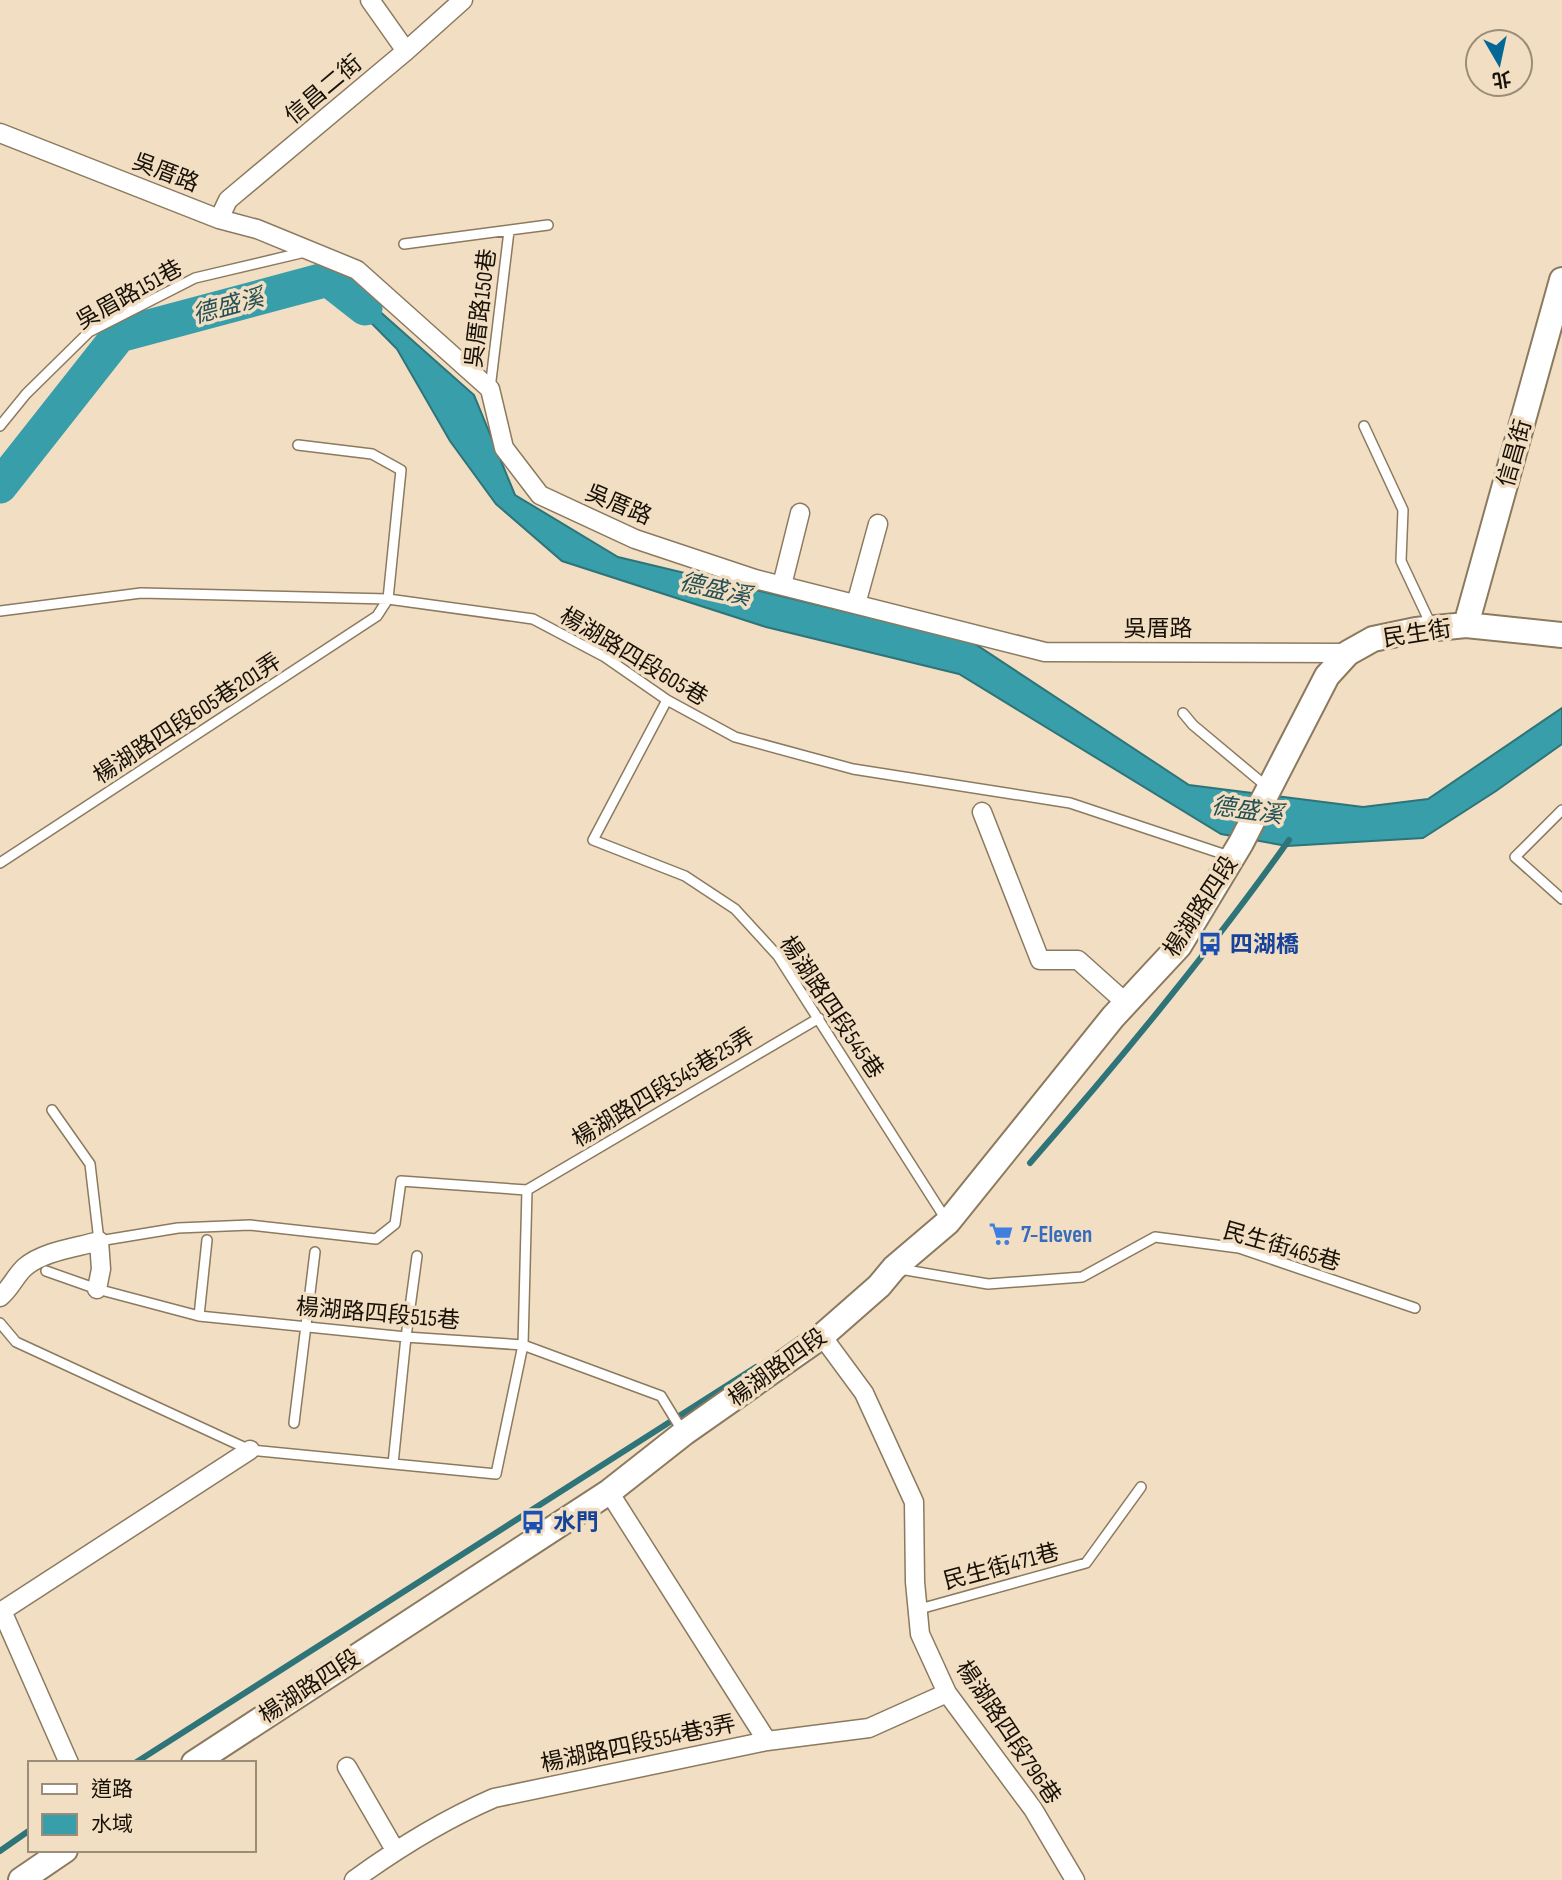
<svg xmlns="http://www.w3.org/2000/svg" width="1562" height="1880" viewBox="0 0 1562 1880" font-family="'Sofia Sans Condensed','Noto Sans TC',sans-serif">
<rect width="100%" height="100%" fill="#f2dfc3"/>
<path fill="#389eaa" stroke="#2e7479" stroke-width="2" d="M342 278 474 395 515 495 618 557 972 642 1189 785 1363 807 1428 799 1562 708V744L1496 791 1423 838 1287 846 1221 834 959 674 766 627 562 561 496 504 450 441 397 349 328 279Z"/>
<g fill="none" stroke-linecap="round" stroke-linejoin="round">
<path stroke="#2e7479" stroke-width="6" d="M1030 1163C1121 1059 1209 953 1289 840
M135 1763 756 1367
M0 1851 30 1830"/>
<path stroke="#389eaa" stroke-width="35" d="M0 486 119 335 328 279 365 308"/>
<g stroke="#8b7a5f" stroke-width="12">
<path id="lane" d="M404 244 548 225
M490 389 509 231
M0 426 26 394 89 332 195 278 305 252
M1364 426 1403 510 1401 561 1432 627
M0 611 141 593 388 599 533 619 605 657 667 700 735 737 853 769 1070 803 1229 856
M667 700 593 840 685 876 735 909 778 956 947 1221
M1183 713 1193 725 1266 786
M1562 810 1515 857 1562 899
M0 863 377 616 388 599 401 470 372 454 298 445
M52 1110 90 1164 99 1241 178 1228 250 1225 376 1239 395 1224 401 1181 527 1190
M527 1190 819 1018
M900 1269 988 1284 1082 1277 1155 1237 1239 1248 1415 1308
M46 1271 97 1289 199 1316 406 1337 523 1345 661 1396 683 1432
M199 1316 207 1240
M0 1323 16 1342 250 1450 496 1474 523 1345 527 1190
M294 1423 315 1252
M393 1464 406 1337 417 1256
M916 1610 1086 1563 1141 1487"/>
</g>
<g stroke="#8b7a5f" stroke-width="21">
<path id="street" d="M370 0 406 51
M0 133 219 219 257 229 357 270 490 389 504 448 540 495 635 539 755 579 1045 652 1348 653
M219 219 228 200 406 51 463 0
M782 585 800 513
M856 604 878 524
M982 812 1040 960H1078L1126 1003
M0 1297C11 1288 15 1276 25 1267 44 1251 75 1248 99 1241L101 1269 97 1289
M822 1336 864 1393 914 1502 915 1582 920 1634 947 1693 1033 1809 1075 1880
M609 1492 767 1741
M69 1763 2 1611 250 1450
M347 1767 395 1850
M354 1880C398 1848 443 1820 494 1798L767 1741 869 1728 947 1693"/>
</g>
<g stroke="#8b7a5f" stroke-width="28">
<path id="secondary" d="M1466 625 1562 280
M194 1763 609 1492 684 1433 822 1336 879 1286 894 1268 948 1222 1113 1017 1179 946 1241 843 1327 676 1348 653 1373 639 1416 630 1466 625 1562 635
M21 1880 65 1850"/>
</g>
<use href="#lane" stroke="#fff" stroke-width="9"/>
<use href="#street" stroke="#fff" stroke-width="18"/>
<use href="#secondary" stroke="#fff" stroke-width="24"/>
</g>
<defs>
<g id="bus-bare" transform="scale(1.89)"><path d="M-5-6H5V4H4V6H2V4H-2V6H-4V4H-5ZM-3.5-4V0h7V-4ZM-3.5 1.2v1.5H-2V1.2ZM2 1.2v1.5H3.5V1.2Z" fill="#1a4fb4" stroke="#f2dfc3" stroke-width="2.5" paint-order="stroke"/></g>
<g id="supermarket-bare" transform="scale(1.89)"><path d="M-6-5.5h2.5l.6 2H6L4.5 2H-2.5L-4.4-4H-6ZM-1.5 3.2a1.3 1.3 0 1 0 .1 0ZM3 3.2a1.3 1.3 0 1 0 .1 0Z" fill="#3f7fe0" stroke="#f2dfc3" stroke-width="2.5" paint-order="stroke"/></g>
</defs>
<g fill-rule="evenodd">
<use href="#bus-bare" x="1210" y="944"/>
<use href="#supermarket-bare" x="1001" y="1234"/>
<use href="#bus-bare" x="533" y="1522"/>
</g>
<g text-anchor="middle" stroke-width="7" stroke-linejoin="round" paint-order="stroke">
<g font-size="23" fill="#181107" stroke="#f2dfc3">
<text transform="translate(323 89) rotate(-40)" y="8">信昌二街</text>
<text transform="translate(166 172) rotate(21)" y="8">吳厝路</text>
<text transform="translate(129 294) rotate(-29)" y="8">吳眉路151巷</text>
<text transform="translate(480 308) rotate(-83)" y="8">吳厝路150巷</text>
<text transform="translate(1514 453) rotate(-74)" y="8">信昌街</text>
<text transform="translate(619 504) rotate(23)" y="8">吳厝路</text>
<text x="1158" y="636">吳厝路</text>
<text transform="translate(1417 633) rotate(-9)" y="8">民生街</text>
<text transform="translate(634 656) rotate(31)" y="8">楊湖路四段605巷</text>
<text transform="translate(187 718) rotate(-33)" y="8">楊湖路四段605巷201弄</text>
<text transform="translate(1200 906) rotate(-57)" y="8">楊湖路四段</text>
<text transform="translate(832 1007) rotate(56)" y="8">楊湖路四段545巷</text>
<text transform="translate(663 1087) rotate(-31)" y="8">楊湖路四段545巷25弄</text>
<text transform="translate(1282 1246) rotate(16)" y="8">民生街465巷</text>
<text transform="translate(378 1313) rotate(5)" y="8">楊湖路四段515巷</text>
<text transform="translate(777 1367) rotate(-36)" y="8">楊湖路四段</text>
<text transform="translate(1001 1566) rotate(-15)" y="8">民生街471巷</text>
<text transform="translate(309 1686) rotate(-33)" y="8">楊湖路四段</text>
<text transform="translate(1009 1732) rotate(56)" y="8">楊湖路四段796巷</text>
<text transform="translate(638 1743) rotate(-12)" y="8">楊湖路四段554巷3弄</text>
</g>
<g font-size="23" font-weight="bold" fill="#164399" stroke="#f2dfc3" text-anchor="start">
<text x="1230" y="952">四湖橋</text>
<text x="553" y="1530">水門</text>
</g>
<g font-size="23" font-weight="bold" fill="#366cbe" stroke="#f2dfc3" text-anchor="start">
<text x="1021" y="1242">7-Eleven</text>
</g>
<g font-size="24" font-style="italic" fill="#245056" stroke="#f2dfc3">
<text transform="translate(228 306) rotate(-15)" y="8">德盛溪</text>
<text transform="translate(715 589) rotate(13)" y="8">德盛溪</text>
<text transform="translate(1247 810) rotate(8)" y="8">德盛溪</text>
</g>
</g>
<rect x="28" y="1761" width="228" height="91" fill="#f2dfc3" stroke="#9b8d78" stroke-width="2"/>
<rect x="42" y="1784" width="35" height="10" fill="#ffffff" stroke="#9b8d78" stroke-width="2"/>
<text x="91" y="1796" font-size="21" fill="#181107">道路</text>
<rect x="42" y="1814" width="35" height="21" fill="#389eaa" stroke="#9b8d78" stroke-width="2"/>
<text x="91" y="1831" font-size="21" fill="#181107">水域</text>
<g transform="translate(1499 63) rotate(171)"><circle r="33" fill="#f2dfc3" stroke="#9b8d78" stroke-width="2"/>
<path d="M0-5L12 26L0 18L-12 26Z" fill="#046897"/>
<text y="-10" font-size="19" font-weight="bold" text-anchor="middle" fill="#181107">北</text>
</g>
</svg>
